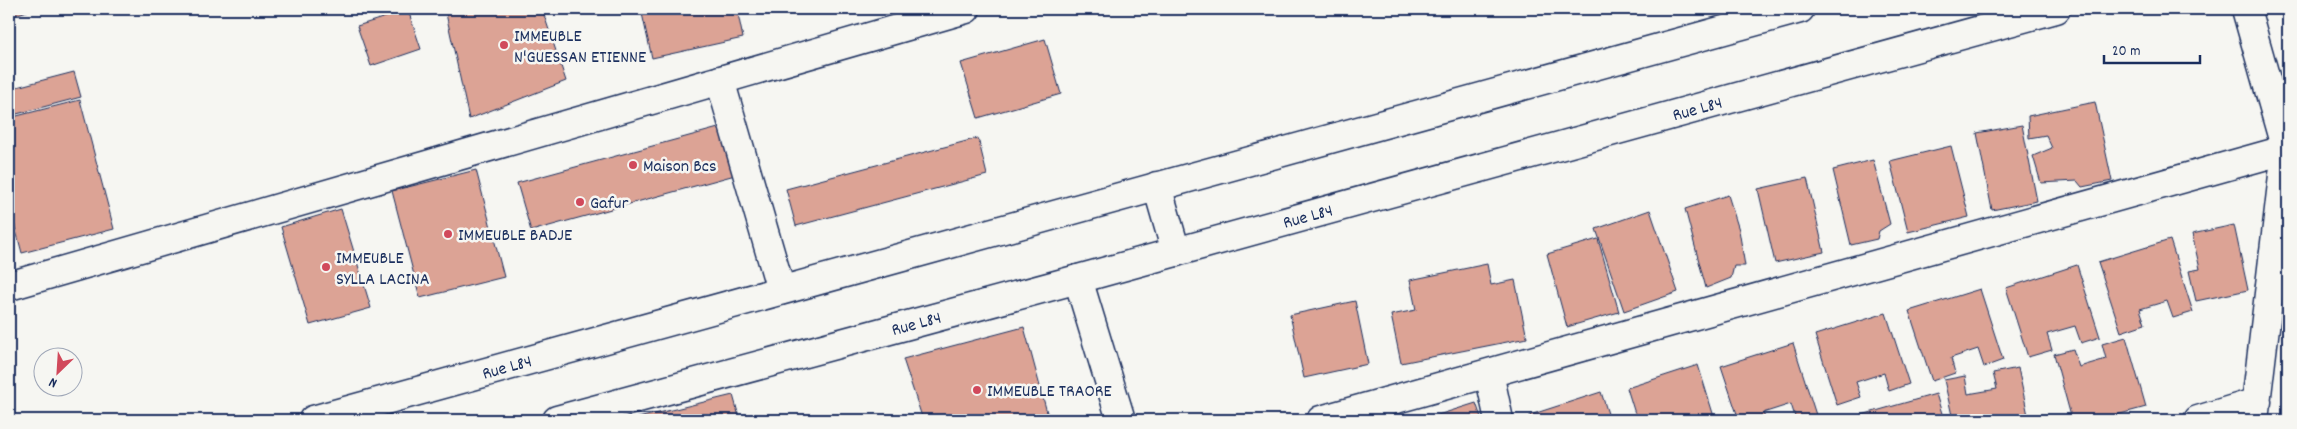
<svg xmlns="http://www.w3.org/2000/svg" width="2297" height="429" viewBox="0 0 2297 429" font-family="Dekko,sans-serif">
<rect width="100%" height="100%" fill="#f6f6f2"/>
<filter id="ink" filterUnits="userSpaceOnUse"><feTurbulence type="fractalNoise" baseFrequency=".02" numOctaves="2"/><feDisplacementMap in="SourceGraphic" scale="10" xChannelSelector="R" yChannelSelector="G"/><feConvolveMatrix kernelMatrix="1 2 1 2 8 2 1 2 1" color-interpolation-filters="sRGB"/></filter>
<g filter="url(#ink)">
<path fill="#dca395" stroke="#1b2f5e" d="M9 9H33L9 17Z
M445 9H542L566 81 469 119Z
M641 9H737L743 38 652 58Z
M408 10 421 49 371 66 357 26Z
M1045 39 1061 94 978 118 961 63Z
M74 72 81 97 9 116V89Z
M80 100 114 229 22 253 9 204V118Z
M2095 102 2112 181 2082 187 2077 181 2041 183 2033 156 2052 148 2046 135 2029 138 2028 116Z
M2022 125 2037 201 1992 210 1977 133Z
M722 127 735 175 531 231 517 183Z
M978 138 987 175 796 226 786 189Z
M1951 146 1969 217 1908 232 1890 161Z
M1873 160 1890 224 1879 231 1877 239 1851 245 1833 170Z
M476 170 504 277 420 298 392 191Z
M1807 178 1824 252 1775 263 1758 189Z
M1728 195 1739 230 1745 266H1734L1731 278 1706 288 1685 209Z
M341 209 371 308 310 325 281 227Z
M1650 210 1678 292 1624 311 1596 229Z
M2234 225 2248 290 2196 301 2189 271 2200 269 2192 234Z
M1598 239 1619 312 1567 327 1547 254Z
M2170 240 2193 312 2173 318 2167 301 2140 309 2145 324 2121 332 2098 262Z
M1487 264 1491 285 1515 280 1527 338 1401 363 1391 315 1416 310 1410 280Z
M2077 265 2100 337 2081 343 2075 326 2047 334 2052 350 2028 357 2006 288Z
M1980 289 2003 360 1984 367 1978 349 1951 358 1955 373 1932 381 1909 311Z
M1355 301 1368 364 1304 378 1290 315Z
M1886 313 1909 384 1889 391 1884 373 1856 382 1861 397 1837 405 1815 335Z
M1024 327 1049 420H923L903 359Z
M2126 337 2146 407 2098 420H2072L2054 354 2073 349 2079 367 2106 359 2102 344Z
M1793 343 1816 415 1796 420 1791 404 1763 413 1766 420H1739L1721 366Z
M1698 365 1715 420H1637L1627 388Z
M2018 368 2029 420H1953L1944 380 1965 376 1968 394 1997 389 1993 373Z
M1601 392 1610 420H1531L1530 415Z
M1936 394 1944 420H1844Z
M733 395 740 420 634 419Z
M1476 403 1482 420H1422Z"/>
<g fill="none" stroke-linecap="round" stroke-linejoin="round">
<g stroke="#1b2f5e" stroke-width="31">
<path id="minor" d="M2246 9 2286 150 2254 420
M720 80 781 290
M1078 279 1121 420
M9 286 966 9
M1489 373 1499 420
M1321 420 2288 149
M2198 420 2257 402"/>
</g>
<g stroke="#1b2f5e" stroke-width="31">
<g id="secondary">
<path d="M1157 186 1176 252"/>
<path id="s1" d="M313 420 1800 9"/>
<path id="s2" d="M557 420 1078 279 2056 9"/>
</g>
</g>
<use href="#minor" stroke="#f6f6f2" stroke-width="28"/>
<use href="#secondary" stroke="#f6f6f2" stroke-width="28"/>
</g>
</g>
<g fill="#d1495b" stroke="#f6f6f2" stroke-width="2">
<circle cx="504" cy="45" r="5"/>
<circle cx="633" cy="165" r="5"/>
<circle cx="580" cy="202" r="5"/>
<circle cx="448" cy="234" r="5"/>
<circle cx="326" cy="267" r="5"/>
<circle cx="977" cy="390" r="5"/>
</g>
<g text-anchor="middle" stroke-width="5" stroke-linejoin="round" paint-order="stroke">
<g font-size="18" fill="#1b2f5e" stroke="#f6f6f2" text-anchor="start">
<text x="514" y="41">IMMEUBLE<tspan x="514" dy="21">N'GUESSAN ETIENNE</tspan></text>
<text x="643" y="171">Maison Bcs</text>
<text x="590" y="208">Gafur</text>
<text x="458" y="240">IMMEUBLE BADJE</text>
<text x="336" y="263">IMMEUBLE<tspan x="336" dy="21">SYLLA LACINA</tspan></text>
<text x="987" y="396">IMMEUBLE TRAORE</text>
</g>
<g font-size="18" fill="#1b2f5e" stroke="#f6f6f2">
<text dy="6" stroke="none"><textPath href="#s2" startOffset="1182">Rue L84</textPath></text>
<text dy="6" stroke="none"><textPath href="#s2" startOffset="778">Rue L84</textPath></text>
<text dy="6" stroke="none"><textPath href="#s2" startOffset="372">Rue L84</textPath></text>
<text dy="6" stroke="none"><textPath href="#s1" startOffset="201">Rue L84</textPath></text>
</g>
</g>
<rect width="2297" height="429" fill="none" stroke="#f6f6f2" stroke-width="30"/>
<rect x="15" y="15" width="2267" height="399" fill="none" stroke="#1b2f5e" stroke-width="2" filter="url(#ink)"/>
<g transform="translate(58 372) rotate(205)"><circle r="24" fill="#f6f6f2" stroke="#9ea6b7"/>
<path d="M0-4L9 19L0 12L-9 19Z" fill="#d1495b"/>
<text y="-8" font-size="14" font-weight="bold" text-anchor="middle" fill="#1b2f5e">N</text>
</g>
<path d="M2104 55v8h96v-8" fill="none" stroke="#1b2f5e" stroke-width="2.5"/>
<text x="2112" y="55" font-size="15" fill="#1b2f5e" stroke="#f6f6f2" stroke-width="4" paint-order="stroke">20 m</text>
</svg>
